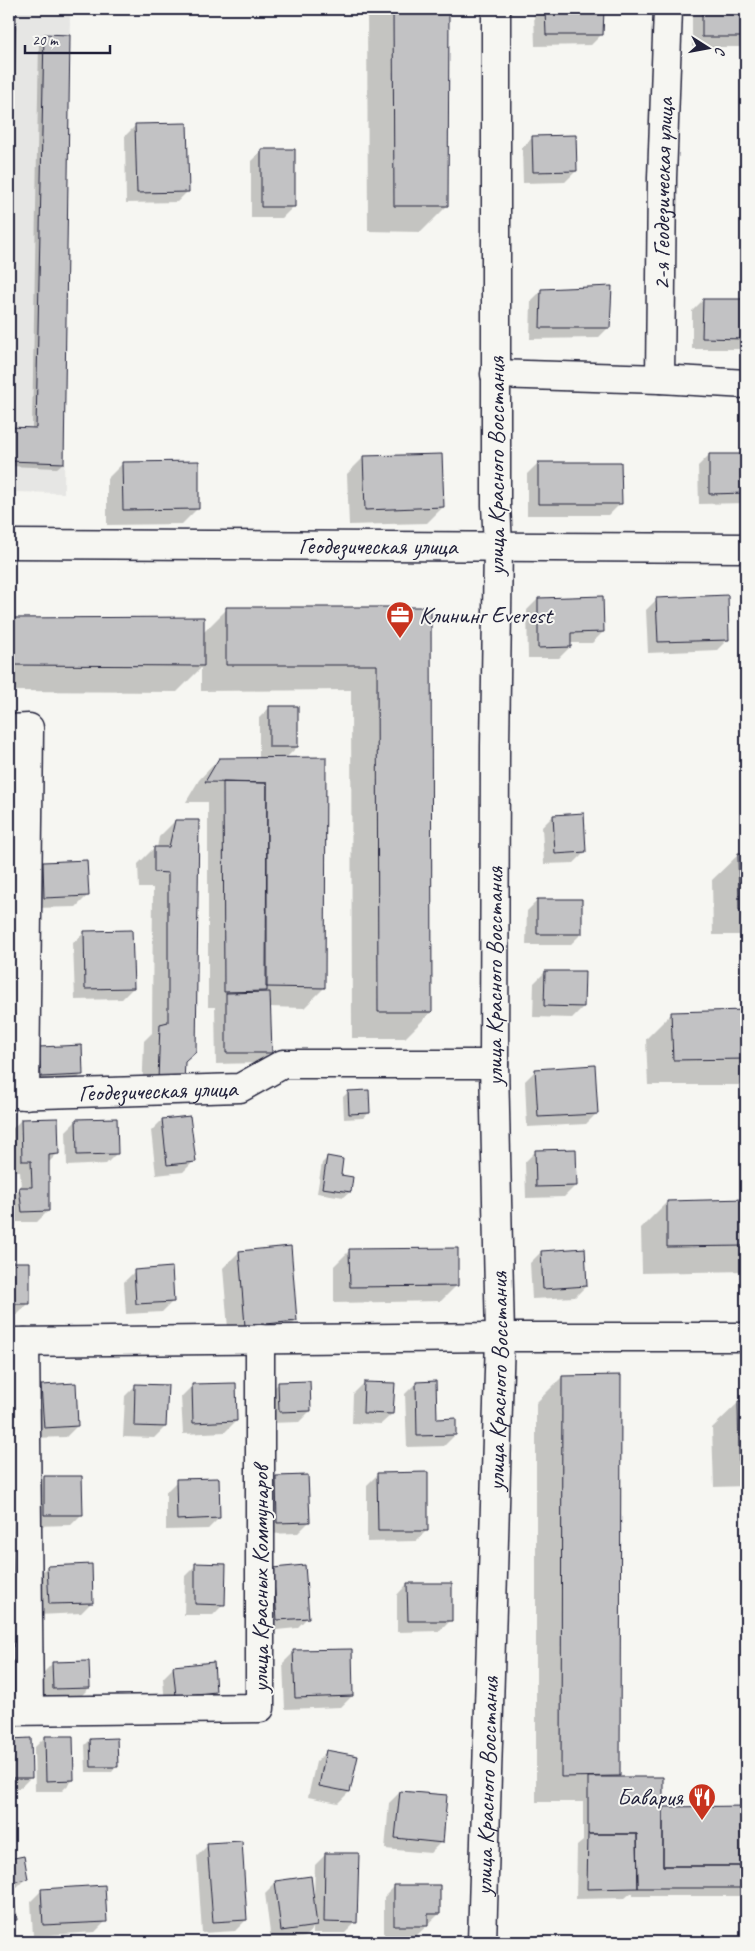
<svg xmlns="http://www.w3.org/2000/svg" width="755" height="1951" viewBox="0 0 755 1951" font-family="Caveat,sans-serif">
<rect width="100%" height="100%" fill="#f6f6f2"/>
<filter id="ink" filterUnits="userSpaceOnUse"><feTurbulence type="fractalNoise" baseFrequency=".02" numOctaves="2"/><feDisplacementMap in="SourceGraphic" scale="10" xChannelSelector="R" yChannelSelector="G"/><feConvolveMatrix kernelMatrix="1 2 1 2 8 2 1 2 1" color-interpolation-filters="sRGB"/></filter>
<g filter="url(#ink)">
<path fill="#e6e6e4" d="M9 9H70L64 493 9 492Z"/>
<path fill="#0003" d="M9 9H15L9 278Z
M367 9H448L447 206 421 232 368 231Z
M538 9H603L602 34 591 45 535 46 534 12Z
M696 9H746V47H692V12Z
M44 35 63 463 57 468 9 466V428L32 429 39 41Z
M136 125 188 191 177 202 126 203 125 136Z
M533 137 576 171 565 182 523 183 522 148Z
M262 150 293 207 282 218H251V161Z
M542 290 609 327 598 338 530 339 531 301Z
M703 300H746V349H692V311Z
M709 455H746V503L699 504 698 466Z
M363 458 443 507 427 523 349 525 347 474Z
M123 463 198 508 182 524 107 525V479Z
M538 463 620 504 609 515H527V474Z
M538 599 603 632 592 643H570V647L559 658H528L527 610Z
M657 599 728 639 717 650 648 653 646 610Z
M430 608 431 1012 405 1038H352L351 690 201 691V668L177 692 9 691V619L203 618V633L227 609Z
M270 707 297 747 285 759 324 988 304 1008 269 1007 270 1052 259 1063 216 1064 215 1007H208V802H186L199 780 219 759H259V718Z
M553 816 585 852 574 863 544 864 542 827Z
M175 821 194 1051 142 1096 144 1041 152 1033 153 888H139L138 864 154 848H157L159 837Z
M739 854H746V935H713L712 880Z
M44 863 87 896 76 907 34 908 33 874Z
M538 900 581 934 570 945H526L527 911Z
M84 933 133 988 122 999 75 1000 73 943Z
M545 972 583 1007 572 1018 533 1017 534 983Z
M746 1011V1085H648L646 1039 672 1013Z
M40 1048 82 1074 71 1085 30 1088 29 1059Z
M536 1070 597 1113 586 1124 527 1127 525 1081Z
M348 1092 369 1113 363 1118 344 1119 343 1097Z
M21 1120 58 1153 48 1163V1211L37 1222H11L9 1199 21 1188 20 1171H12L10 1131Z
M77 1120 117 1153 106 1164 67 1166 66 1131Z
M162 1120 194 1161 183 1172 156 1175 151 1131Z
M536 1151 575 1186 564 1197 526 1198 525 1162Z
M327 1158 350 1192 344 1197 317 1193 322 1163Z
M746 1201V1271L642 1273 641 1228 667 1202Z
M350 1250 457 1285 441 1301 334 1303V1266Z
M239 1252 296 1321 280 1337 229 1341 223 1268Z
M541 1252 586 1286 575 1297 532 1299 530 1263Z
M9 1263 29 1264 28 1304 17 1315H9Z
M135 1271 173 1301 162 1312 126 1314 124 1282Z
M562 1377 619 1776 617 1778 662 1808H746V1896H633V1893H631L625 1898 576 1899 577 1846 583 1841V1802H536V1403Z
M279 1383 310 1411 299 1422 269 1423 268 1394Z
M364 1383 392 1414 381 1424 352 1423 353 1394Z
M416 1383 435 1420 455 1435 444 1446 407 1447 405 1394Z
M136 1385 165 1427 154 1438 123 1437 125 1396Z
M42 1386 77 1426 66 1437 33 1438 31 1397Z
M192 1386 236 1421 225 1432 183 1434 181 1397Z
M739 1402H746V1486L714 1487 712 1428Z
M378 1474 427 1530 416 1541 367 1542V1485Z
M44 1477 82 1514 71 1525 34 1526 33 1488Z
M277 1478 309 1522 298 1533 267 1534 266 1489Z
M177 1481 219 1518 208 1529 166 1530V1492Z
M196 1565 224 1604 213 1615H184L185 1576Z
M304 1566 308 1617 297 1628 266 1631 263 1580Z
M47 1567 92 1602 81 1613 38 1615 36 1578Z
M407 1584 451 1620 440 1631 397 1632V1595Z
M294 1652 352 1696 341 1707 285 1709 283 1663Z
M53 1663 89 1688 78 1699 43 1700 42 1674Z
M174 1667 215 1692 204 1703 165 1706 163 1678Z
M45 1737 73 1780 62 1791H35L34 1748Z
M30 1739 31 1777 20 1788H9V1740Z
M90 1740 117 1766 112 1772H86L85 1745Z
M327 1751 356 1757 349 1792 338 1803 308 1797 316 1762Z
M400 1792 441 1842 430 1853 385 1849 389 1803Z
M208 1845 246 1920 235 1931 202 1933 197 1856Z
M326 1854 356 1922 345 1933H313V1928L305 1937 271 1941 265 1893 276 1882 314 1896 315 1865Z
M9 1860 26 1878 15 1889 11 1890 15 1920 9 1926Z
M395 1886 439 1914 416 1936 384 1937V1897Z
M42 1890 106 1921 95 1932 33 1936 31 1901Z"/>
<path fill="#c2c2c4" stroke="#22223b" d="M9 9H16L9 333Z
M393 9H449L448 206H394Z
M545 9H604L603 35H546Z
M702 9H746V37H702Z
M44 34 70 35 64 463 9 461V427L36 428Z
M187 123 189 192 137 193 135 124Z
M576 135 577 171 533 172 532 136Z
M261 149H295V207H261Z
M612 286 610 328H540L541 289Z
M703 299H746V339L702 338Z
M442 454 444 507 365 510 363 456Z
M709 454H746V493L709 494Z
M199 461V509L123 510 122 462Z
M538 462H621L622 504H538Z
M728 595 729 640 658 642 656 598Z
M603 596 604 632 571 633V647L538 648V598Z
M226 607H431L432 1012H378L377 665H226Z
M204 617V666L9 665V618Z
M269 706H298V747H269Z
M326 757 325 988 266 987 267 783 205 782 219 758Z
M223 782 267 783V991L224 992Z
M584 813 586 852 555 854 553 815Z
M175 820H199L196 1052 185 1062 184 1081 158 1080 160 1024 168 1022V873L154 872V847H169Z
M738 853H746V910H739Z
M87 860 89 896 44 898 43 862Z
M537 899H582V934H537Z
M132 930 134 988 85 989 84 931Z
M545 971H585L584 1007 544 1006Z
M270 992 272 1053H226V993Z
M746 1010V1059L673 1060 671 1012Z
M82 1045 83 1075 41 1077 39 1047Z
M595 1065 598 1114 538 1117 535 1069Z
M369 1090 370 1113 349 1114 348 1091Z
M190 1116 196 1162 167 1165 162 1119Z
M58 1118 59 1154 49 1155V1211L22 1212 19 1187H32L31 1161H22L21 1119Z
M117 1118 118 1154 77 1155 76 1119Z
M576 1149 577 1186 536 1187 535 1150Z
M327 1156 343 1159 341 1175 353 1177 351 1192 322 1188Z
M746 1199V1246L667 1247V1201Z
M291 1246 297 1321 245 1326 239 1251Z
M458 1248V1286L350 1287 349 1249Z
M585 1248 587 1286 543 1289 541 1251Z
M9 1262H30V1304H9Z
M172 1267 174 1302 136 1304 134 1270Z
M621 1375 620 1776 561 1777 562 1376Z
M310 1381 311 1411 279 1412 278 1382Z
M436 1381 437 1419 456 1418V1435L417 1436 416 1382Z
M364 1382 395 1383 393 1414 363 1413Z
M76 1383 78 1426 44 1428 41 1385Z
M236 1383 237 1421 193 1423 192 1384Z
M135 1384 168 1385 166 1427 134 1426Z
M738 1401H746V1461H739Z
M428 1472V1531H378L377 1473Z
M308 1475 310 1522 277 1523 276 1476Z
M44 1476H82L83 1515H44Z
M219 1478 220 1518 177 1520 176 1479Z
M195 1563 226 1564 225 1605 195 1604Z
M92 1564 93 1603 49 1604 47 1566Z
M305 1565 309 1618 277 1620 273 1568Z
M407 1583H452V1621H408Z
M352 1649 353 1696 295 1698 293 1650Z
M89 1661 90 1688 53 1689 52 1662Z
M214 1662 216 1692 176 1696 173 1666Z
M45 1736H73L74 1780 46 1781Z
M31 1738 32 1778H9V1739Z
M117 1738 118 1767H91L90 1739Z
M326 1750 358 1756 350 1792 319 1786Z
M588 1777H663V1866H746V1888H638L637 1834H588Z
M400 1791 447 1795 443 1843 395 1838Z
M746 1806V1866H663V1807Z
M588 1834H637L638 1888 587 1889Z
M242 1841 247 1920 213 1922 207 1843Z
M325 1853H359L357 1923 324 1922Z
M24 1856 28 1879 11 1882 17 1920 9 1921V1873H11L9 1859Z
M311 1876 317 1926 281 1931 275 1881Z
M105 1885 107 1922 43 1925 41 1889Z
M394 1885H440V1914H428V1926H394Z"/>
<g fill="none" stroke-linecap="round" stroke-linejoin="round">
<g stroke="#22223b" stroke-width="31">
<g id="minor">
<path d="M495 374 660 379 746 384"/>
<path id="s1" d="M660 379 662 178 668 9"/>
<path id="s2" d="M9 544 746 548"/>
<path d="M9 729 29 728 25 1095"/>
<path id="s3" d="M9 1095 240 1088 283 1064H494"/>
<path d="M9 1342 500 1337H746"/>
<path d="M25 1342 29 1710"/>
<path d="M9 1711 260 1708V1339"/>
<path id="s4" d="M482 1942 500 1337 494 1064 495 746 498 546 496 505V9"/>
</g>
</g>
<use href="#minor" stroke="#f6f6f2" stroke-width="28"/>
</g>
</g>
<defs>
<g id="office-pin" transform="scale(1.4375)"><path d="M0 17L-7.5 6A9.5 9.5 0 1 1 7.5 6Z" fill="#c8321e" stroke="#f6f6f2"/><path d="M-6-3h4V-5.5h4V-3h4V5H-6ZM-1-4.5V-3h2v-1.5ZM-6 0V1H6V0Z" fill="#fff"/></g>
<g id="restaurant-pin" transform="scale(1.4375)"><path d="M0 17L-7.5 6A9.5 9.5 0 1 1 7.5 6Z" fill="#c8321e" stroke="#f6f6f2"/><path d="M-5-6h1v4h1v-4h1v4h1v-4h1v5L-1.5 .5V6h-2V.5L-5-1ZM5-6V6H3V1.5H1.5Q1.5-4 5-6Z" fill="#fff"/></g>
</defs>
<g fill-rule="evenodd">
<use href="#office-pin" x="400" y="615"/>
<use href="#restaurant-pin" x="702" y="1797"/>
</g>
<g text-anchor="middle" stroke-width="4" stroke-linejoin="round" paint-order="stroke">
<g font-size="24" fill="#22223b" stroke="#f6f6f2">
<text dy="8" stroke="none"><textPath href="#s1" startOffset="185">2-я Геодезическая улица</textPath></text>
<text transform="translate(496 466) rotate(-90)" y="8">улица Красного Восстания</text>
<text dy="8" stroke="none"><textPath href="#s2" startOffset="369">Геодезическая улица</textPath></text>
<text dy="8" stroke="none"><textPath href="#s4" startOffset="966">улица Красного Восстания</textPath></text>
<text dy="8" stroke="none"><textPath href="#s3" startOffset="149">Геодезическая улица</textPath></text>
<text dy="8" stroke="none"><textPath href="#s4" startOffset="561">улица Красного Восстания</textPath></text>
<text transform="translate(260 1579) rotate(-90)" y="8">улица Красных Коммунаров</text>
<text dy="8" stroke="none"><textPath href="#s4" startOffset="156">улица Красного Восстания</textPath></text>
</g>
<g font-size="24" fill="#22223b" stroke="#f6f6f2" text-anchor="start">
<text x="419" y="623">Клининг Everest</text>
<text x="683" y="1805" text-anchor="end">Бавария</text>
</g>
</g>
<rect width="755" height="1951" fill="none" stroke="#f6f6f2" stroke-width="30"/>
<rect x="15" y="15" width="725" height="1921" fill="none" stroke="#22223b" stroke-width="2" filter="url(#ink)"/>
<g transform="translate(708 48) rotate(101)" stroke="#f6f6f2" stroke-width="4" paint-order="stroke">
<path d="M0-4L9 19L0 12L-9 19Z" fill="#22223b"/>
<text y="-8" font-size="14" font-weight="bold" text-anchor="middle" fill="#22223b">С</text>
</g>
<path d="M25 45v8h85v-8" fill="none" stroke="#22223b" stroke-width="2.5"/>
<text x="32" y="45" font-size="15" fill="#22223b" stroke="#f6f6f2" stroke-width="4" paint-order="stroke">20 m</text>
</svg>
